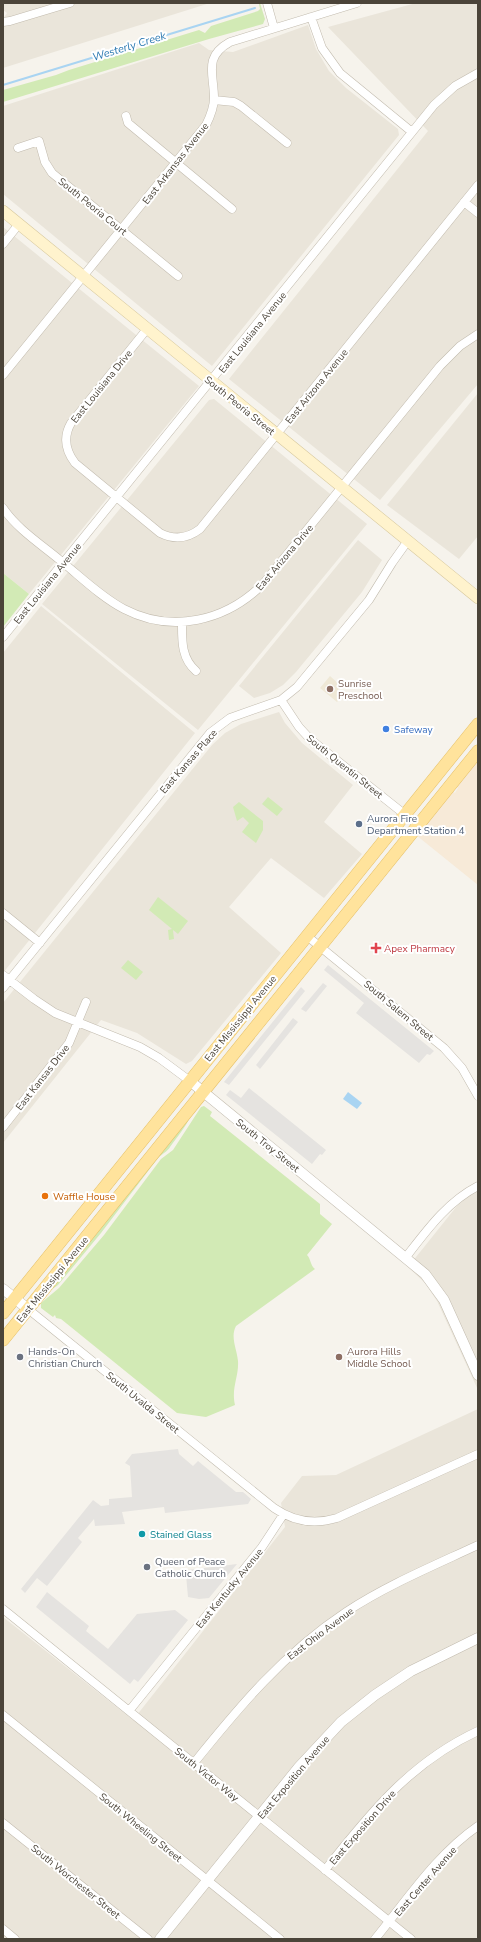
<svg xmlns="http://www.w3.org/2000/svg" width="481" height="1942" viewBox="0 0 481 1942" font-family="'Nunito Sans',sans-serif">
<rect width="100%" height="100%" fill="#f6f3ec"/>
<path fill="#eae5da" d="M3 3H210L3 68V19L7 13 3 10Z
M416 3H478V384L380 500 229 379 428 131 328 27Z
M308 25 316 49 329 71 346 88 398 129 399 135 212 366 3 194V106L199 43 209 50 233 52Z
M3 227 199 386 29 594 3 573Z
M478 393V536L459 559 387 505Z
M214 399 367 524 198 730 42 604 209 400Z
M358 540 382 560 362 592 296 672 283 685 270 693 254 698 239 686Z
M41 606 195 733 3 973V653Z
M279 712 285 723 302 743 353 785 324 822 362 854 324 898 271 858 229 907 281 953 192 1061 186 1064 137 1033 101 1020 3 1143V1003L212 745 225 733 241 724Z
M478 1186V1390L437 1301 425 1283 408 1267 469 1191Z
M478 1409V1939H3V1617L133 1720 285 1527 281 1503 302 1476 336 1475Z"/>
<path fill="#f7ead8" d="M478 759V885L416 835 452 791 455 793 458 788 456 786Z"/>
<path fill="#efe8d6" d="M330 676 341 686 337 691 343 695 337 702 320 688Z"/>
<path fill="#d2eab5" d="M256 3H260L265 19 263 24 209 39 3 102V90L56 75 69 70 199 30 205 33 211 26 258 11 260 9 259 4Z
M3 573 29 594 3 627Z
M268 797 283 809 277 816 262 804Z
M239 802 263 821V830L256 843 242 832 249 823 243 817 237 821 233 807Z
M158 897 188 921 178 934 173 930 174 939 169 940 168 930 172 929 149 910Z
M128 960 143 972 136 980 121 968Z
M204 1106 212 1112 210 1116 320 1204V1214L332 1224 307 1255C311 1259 310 1265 315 1269L236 1326C230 1337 237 1349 238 1361 239 1377 231 1388 235 1405L206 1417 177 1413 61 1319 56 1318 55 1315 53 1317 41 1308V1303L59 1288 104 1235 161 1159 173 1150 201 1107Z
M191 1115C186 1127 177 1137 170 1147 168 1151 162 1154 158 1158L101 1233 58 1285 47 1293Z"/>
<path fill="#e5e3e0" d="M328 965 434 1051 430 1055 427 1054 419 1063 356 1013 364 1003 324 970Z
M323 983 327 986 306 1012 301 1009Z
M301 987 305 991 229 1085 224 1082Z
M293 1018 298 1022 260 1069 256 1065Z
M249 1088 326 1150 322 1155 320 1154 312 1164 226 1095 230 1090 241 1098Z
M178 1449 179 1454 193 1466 198 1461 236 1492H243L251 1499 248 1504 165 1513 164 1507 122 1512 125 1524 95 1526 94 1519 78 1538 82 1542 47 1586 37 1578 25 1593 21 1589 93 1500 101 1506 109 1505V1499L132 1497 130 1466 125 1463 132 1454Z
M237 1564 209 1598 199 1599 188 1597 186 1575 188 1570Z
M47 1592 89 1626 86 1631 108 1649 137 1614 175 1610 188 1620 138 1682 134 1679 130 1684 36 1607Z"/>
<path fill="#a9d4f2" d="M348 1092 362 1103 357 1109 343 1099Z"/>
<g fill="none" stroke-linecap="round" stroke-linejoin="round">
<path stroke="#a9d4f2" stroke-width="2" d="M3 85 255 8"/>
<g stroke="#c2bbae" stroke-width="9">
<path id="minor" d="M267 3 274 28
M311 17 322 48 340 73 412 132
M3 22 10 21 70 3
M214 100 234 102 241 106 287 143
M126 116 128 123 232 209
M18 148 39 141 45 162 52 173 178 276
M464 202 478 213
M3 244 19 224
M147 329 71 423C63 437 65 450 75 463L160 533C174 540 187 539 200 529L478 185
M3 375 206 125C210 117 214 108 214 98 214 74 203 57 230 42L357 3
M3 508C17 529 42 545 61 561 81 577 101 597 124 609 172 634 226 621 263 584L440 366 460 346 478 334
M182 622C182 640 181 658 196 671
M3 637 434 105 455 86 478 73
M281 700 299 727 310 739 418 825
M3 913 40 943
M307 936 444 1048 462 1068 478 1096
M3 975 34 999 55 1013 140 1047 159 1058 190 1081
M3 988 210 733 230 718 281 700 297 687 369 600 392 563 407 542
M3 1127 69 1043 86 1002
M406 1257C427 1230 447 1202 478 1186
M28 1309 274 1508C294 1522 314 1525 337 1518L478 1454
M3 1609 411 1939
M129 1711 262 1547 283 1515
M3 1715 280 1939
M194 1763C239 1707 284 1653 346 1612 387 1585 433 1566 478 1545
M3 1823 148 1939
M325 1870C370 1813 411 1762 478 1731
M3 1929 15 1939
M375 1939C407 1900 436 1855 478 1826"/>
</g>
<g stroke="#c2bbae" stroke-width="11">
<path id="tertiary" d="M190 1081 425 1274 444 1300 478 1375
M3 1289 28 1309
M160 1939 299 1767 341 1722 375 1695 411 1671 478 1638"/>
</g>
<g stroke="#d6c79b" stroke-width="12">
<path id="secondary" d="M3 211 478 598"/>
</g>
<g stroke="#e6c16a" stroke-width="13">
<path id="primary" d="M3 1313 478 724
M3 1340 478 751"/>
</g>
<use href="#minor" stroke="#fff" stroke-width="8"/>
<use href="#tertiary" stroke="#fff" stroke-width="10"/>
<use href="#secondary" stroke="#fff3cd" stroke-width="11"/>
<use href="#primary" stroke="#ffe39c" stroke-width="12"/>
</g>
<g fill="#8d6e63" stroke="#fff" stroke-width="1.5">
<circle cx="330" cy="689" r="4"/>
<circle cx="339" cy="1357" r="4"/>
</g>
<circle fill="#3f7fe0" stroke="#fff" stroke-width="1.5" cx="386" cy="729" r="4"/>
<circle fill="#5c6f8a" stroke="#fff" stroke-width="1.5" cx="359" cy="824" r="4"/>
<path fill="#e0444e" stroke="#fff" stroke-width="1.5" d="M374 942h4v4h4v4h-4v4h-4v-4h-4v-4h4z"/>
<circle fill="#e8710a" stroke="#fff" stroke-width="1.5" cx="45" cy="1196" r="4"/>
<g fill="#6b7280" stroke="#fff" stroke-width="1.5">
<circle cx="20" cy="1357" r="4"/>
<circle cx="147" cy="1567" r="4"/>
</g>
<circle fill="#0f9aa8" stroke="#fff" stroke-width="1.5" cx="142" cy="1534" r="4"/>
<g text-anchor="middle" stroke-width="4" stroke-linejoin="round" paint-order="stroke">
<g font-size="10" fill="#4b4439" stroke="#fff">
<text transform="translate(175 163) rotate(-52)" y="4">East Arkansas Avenue</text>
<text transform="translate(93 206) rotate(39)" y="4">South Peoria Court</text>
<text transform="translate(252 332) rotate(-51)" y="4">East Louisiana Avenue</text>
<text transform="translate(101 386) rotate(-51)" y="4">East Louisiana Drive</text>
<text transform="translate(316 386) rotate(-51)" y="4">East Arizona Avenue</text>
<text transform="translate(240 405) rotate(39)" y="4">South Peoria Street</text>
<text transform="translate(284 557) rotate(-50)" y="4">East Arizona Drive</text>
<text transform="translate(47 583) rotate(-51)" y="4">East Louisiana Avenue</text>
<text transform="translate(188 761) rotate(-49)" y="4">East Kansas Place</text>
<text transform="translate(345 766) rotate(39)" y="4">South Quentin Street</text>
<text transform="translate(399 1010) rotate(40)" y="4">South Salem Street</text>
<text transform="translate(240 1018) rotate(-51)" y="4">East Mississippi Avenue</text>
<text transform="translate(42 1077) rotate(-52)" y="4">East Kansas Drive</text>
<text transform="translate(268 1145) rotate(39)" y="4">South Troy Street</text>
<text transform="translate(52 1279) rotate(-51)" y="4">East Mississippi Avenue</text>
<text transform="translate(143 1402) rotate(39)" y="4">South Uvalda Street</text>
<text transform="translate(229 1588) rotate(-51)" y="4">East Kentucky Avenue</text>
<text transform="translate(320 1633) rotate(-37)" y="4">East Ohio Avenue</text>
<text transform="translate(207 1774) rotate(39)" y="4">South Victor Way</text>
<text transform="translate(293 1777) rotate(-50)" y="4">East Exposition Avenue</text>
<text transform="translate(141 1827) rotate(39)" y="4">South Wheeling Street</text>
<text transform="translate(362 1827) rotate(-49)" y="4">East Exposition Drive</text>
<text transform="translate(76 1881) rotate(39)" y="4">South Worchester Street</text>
<text transform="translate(425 1881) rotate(-49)" y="4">East Center Avenue</text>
</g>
<g font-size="10" fill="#785e54" stroke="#fff" text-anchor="start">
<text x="338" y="687">Sunrise<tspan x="338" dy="12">Preschool</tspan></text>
<text x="347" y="1355">Aurora Hills<tspan x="347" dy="12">Middle School</tspan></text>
</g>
<g font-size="10" fill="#366cbe" stroke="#fff" text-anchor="start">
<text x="394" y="733">Safeway</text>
</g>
<g font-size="10" fill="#4e5e75" stroke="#fff" text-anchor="start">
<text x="367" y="822">Aurora Fire<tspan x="367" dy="12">Department Station 4</tspan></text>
</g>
<g font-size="10" fill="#be3a42" stroke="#fff" text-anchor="start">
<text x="384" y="952">Apex Pharmacy</text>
</g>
<g font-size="10" fill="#c56008" stroke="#fff" text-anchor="start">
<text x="53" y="1200">Waffle House</text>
</g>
<g font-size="10" fill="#5b616d" stroke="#fff" text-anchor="start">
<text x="28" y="1355">Hands-On<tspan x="28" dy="12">Christian Church</tspan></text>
<text x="155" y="1565">Queen of Peace<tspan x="155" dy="12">Catholic Church</tspan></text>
</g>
<g font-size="10" fill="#0d838f" stroke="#fff" text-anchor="start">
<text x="150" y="1538">Stained Glass</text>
</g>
<g font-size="11" font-style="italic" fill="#2e7ab2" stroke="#fff">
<text transform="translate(129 46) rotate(-17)" y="4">Westerly Creek</text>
</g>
</g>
<rect width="481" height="1942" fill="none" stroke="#4b4439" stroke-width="8"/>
</svg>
